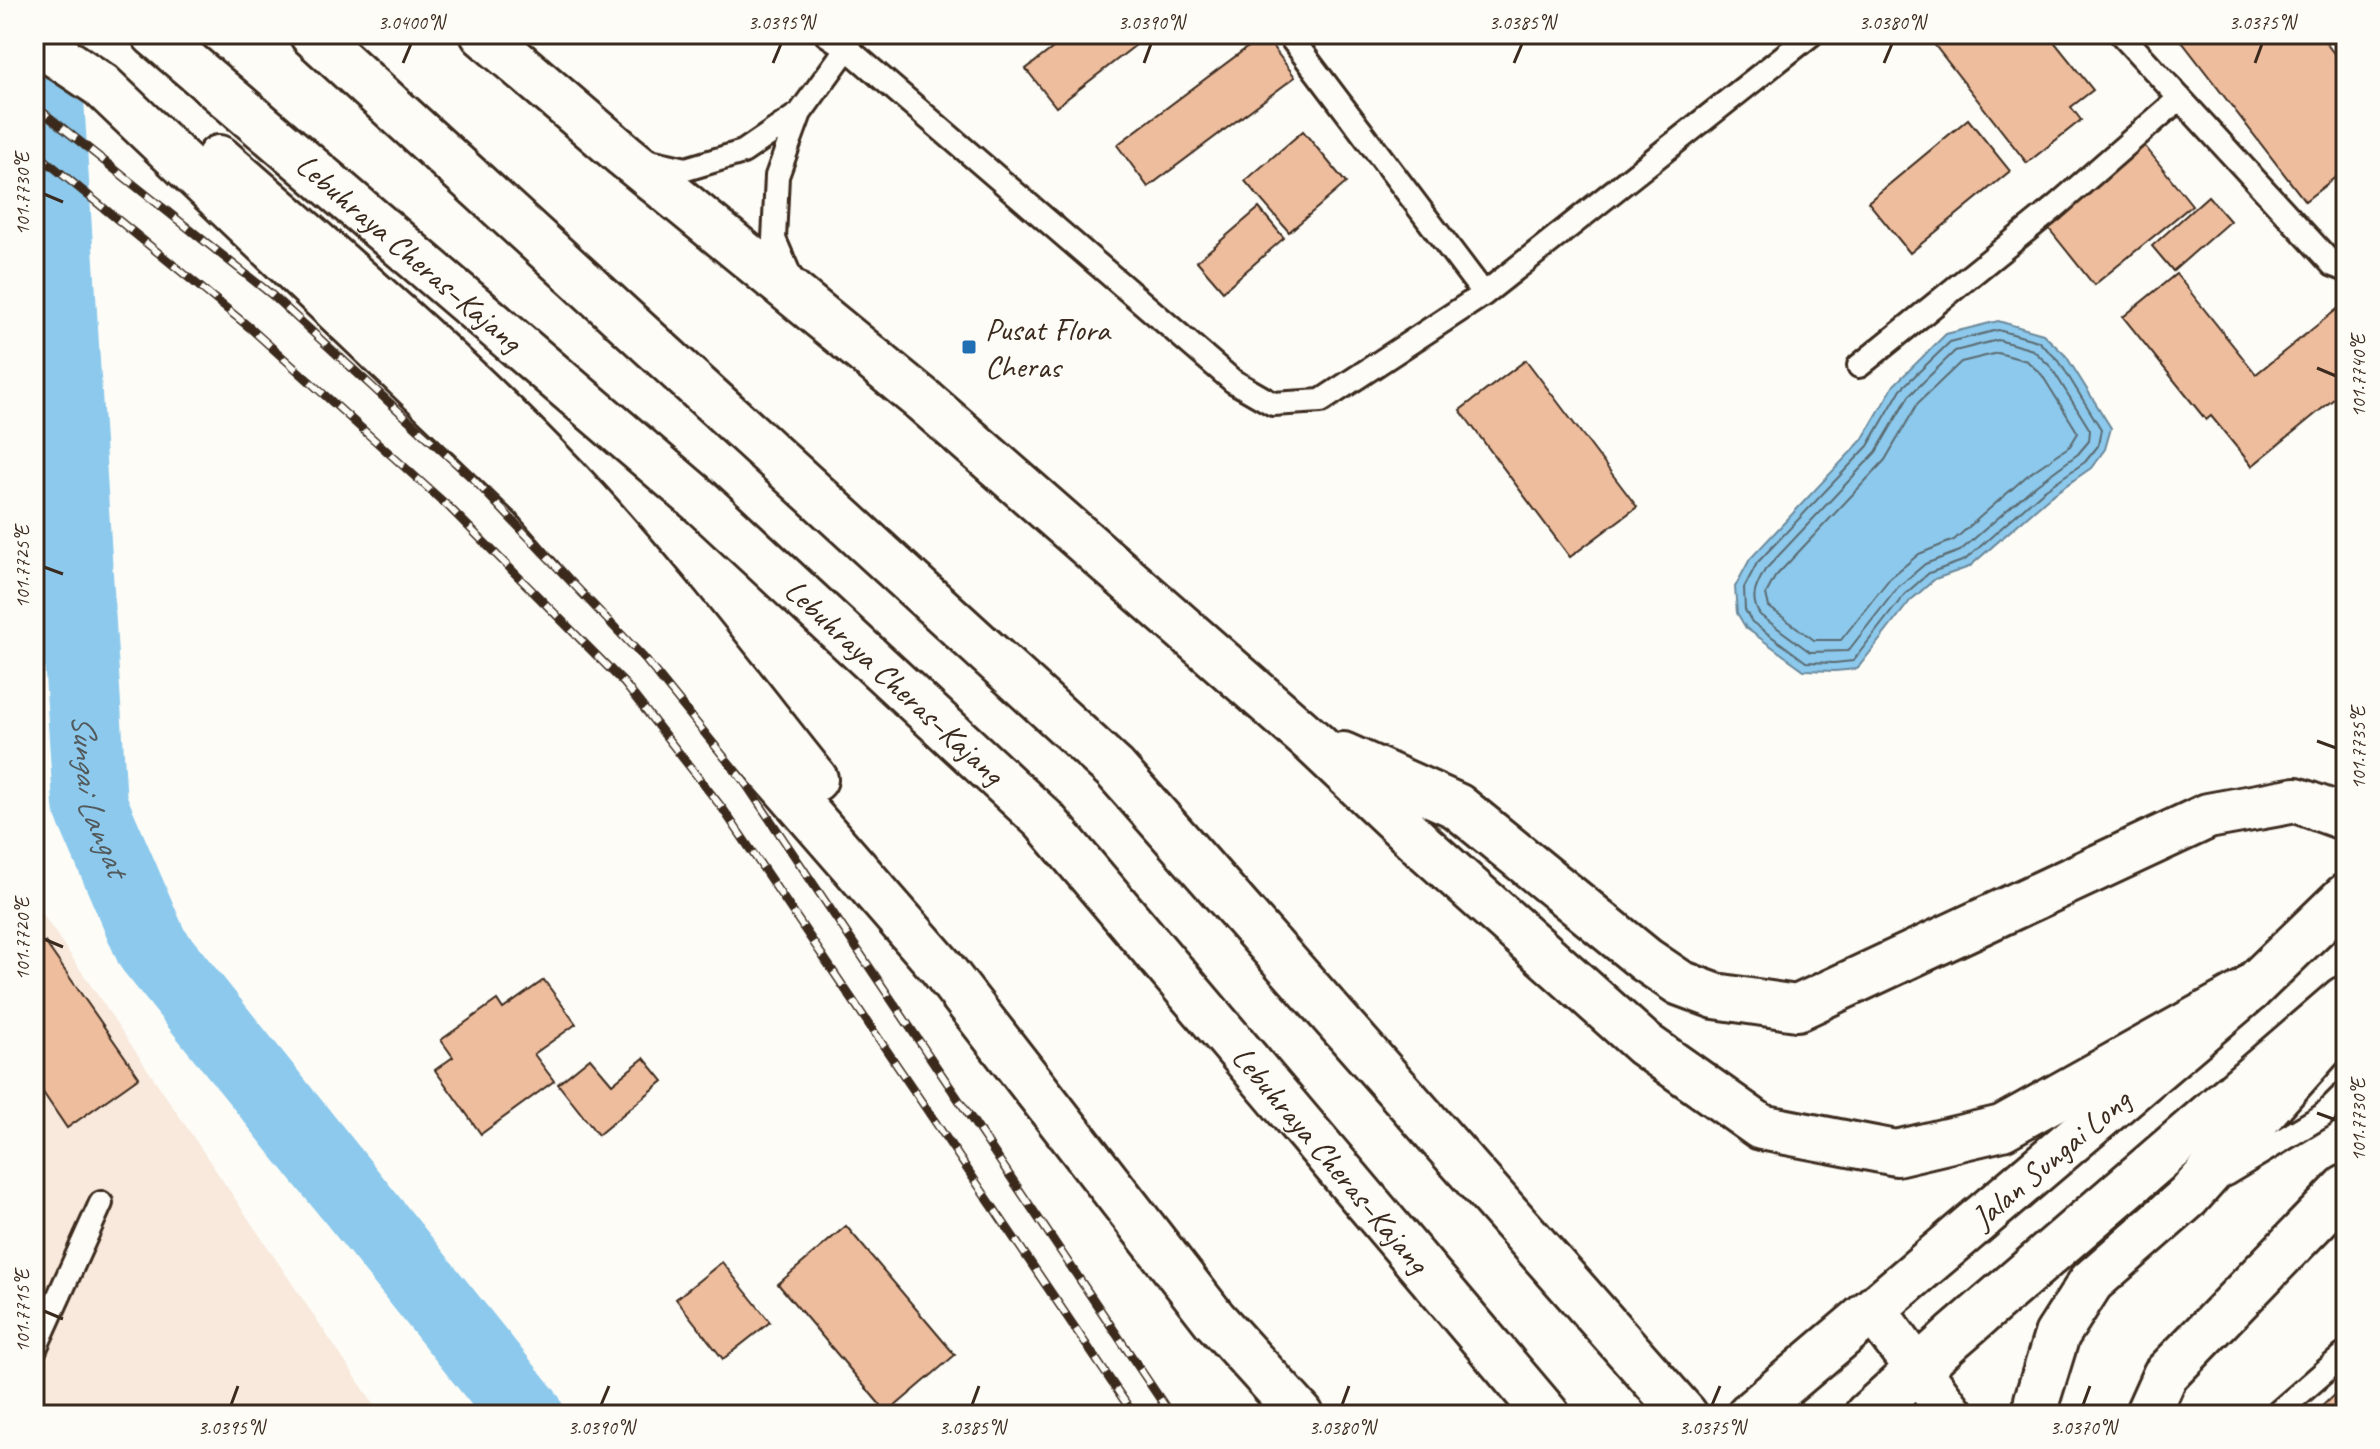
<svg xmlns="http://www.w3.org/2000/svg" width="2380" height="1449" viewBox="0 0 2380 1449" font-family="Caveat,sans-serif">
<rect width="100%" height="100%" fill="#fdfcf7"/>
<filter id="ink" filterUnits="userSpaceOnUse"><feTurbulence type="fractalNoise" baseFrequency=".0125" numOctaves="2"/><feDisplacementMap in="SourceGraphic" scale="16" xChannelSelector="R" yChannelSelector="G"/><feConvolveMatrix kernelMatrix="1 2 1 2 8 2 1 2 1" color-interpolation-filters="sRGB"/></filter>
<g filter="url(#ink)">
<path fill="#f8e9dc" d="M34 901 381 1415H34Z"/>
<path fill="#8cc9ec" stroke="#6c899a" stroke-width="2" d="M1998 321 2043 334 2066 356 2111 428 2105 449 2091 468 2048 498 1969 567 1935 579 1910 601 1857 669 1835 671 1804 670 1746 628 1737 613 1735 587 1750 559 1862 440 1894 385 1946 334Z"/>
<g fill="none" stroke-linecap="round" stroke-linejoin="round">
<path stroke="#5b6a70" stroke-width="2" d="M1998 330 2038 341 2059 361 2101 429 2098 446 2085 462 2043 491 1965 560 1929 573 1904 595 1853 661 1834 663 1806 662 1752 622 1745 610 1744 588 1757 563 1868 446 1901 389 1950 342Z
M1998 340 2033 350 2051 367 2090 430 2089 441 2078 454 2037 484 1960 551 1925 564 1898 587 1848 651 1810 652 1760 615C1749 598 1756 586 1765 570L1876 452 1909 396 1955 351Z
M1998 353 2027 361 2042 375 2078 433 2070 446 2029 474 1954 540 1919 554 1890 578 1841 640H1814L1769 607 1766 594 1775 577 1885 460 1918 403 1961 362Z"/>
<path stroke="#8cc9ec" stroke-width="74" id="s1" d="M43 34 90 804 152 948 527 1415"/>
</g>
<path fill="#eebd9e" stroke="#3b2a1e" stroke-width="2" d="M1071 34H1150L1056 107 1026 69Z
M1926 34H2048L2093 90 2071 107 2081 120 2027 163Z
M2176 34H2319L2346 69V169L2305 201Z
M1264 35 1295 77 1148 187 1117 145Z
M1968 119 2010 171 1910 253 1868 202Z
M1303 131 1346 183 1289 232 1245 181Z
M2144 145 2192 205 2094 285 2046 225Z
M2208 196 2230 221 2173 271 2152 246Z
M1259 208 1284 238 1223 291 1197 261Z
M2176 274 2256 374 2346 302V389L2252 466 2211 416 2206 420 2123 317Z
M1526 360 1637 507 1570 557 1460 410Z
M45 942 139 1077 67 1128 34 1079V949Z
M544 980 576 1024 534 1054 554 1081 481 1134 435 1070 453 1057 441 1040 497 1000 503 1009Z
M590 1058 612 1084 644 1058 663 1081 598 1135 558 1084Z
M846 1226 955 1355 887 1413 778 1284Z
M722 1262 770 1322 723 1359 676 1299Z
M2346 1383V1415H2313Z"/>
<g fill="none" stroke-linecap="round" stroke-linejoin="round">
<g stroke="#3b2a1e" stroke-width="28">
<path id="service" d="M826 34 847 48 1233 381 1273 404 1321 401 1484 294 1812 34
M1288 34 1484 294
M2121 34 2333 265 2346 270
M645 160 686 169 743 152 800 113
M793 283 774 239 777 176 800 113 847 48
M1859 366 2054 208 2180 98
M2226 1174 2322 1116 2346 1092
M34 1351 101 1203
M2275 1415 2346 1353"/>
</g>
<g stroke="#3b2a1e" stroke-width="50">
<g id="tertiary">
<path id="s2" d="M1749 1415 2249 990 2346 896"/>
<path d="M1867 1415 1954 1336 2344 999"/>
</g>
</g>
<g stroke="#3b2a1e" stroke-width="50">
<g id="motorway">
<path id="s3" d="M154 34 700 501 1044 820 1547 1415"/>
<path d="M312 34 1115 769 1685 1415"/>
<path d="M483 34 624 155 924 401 1314 743 1425 848 1644 1044 1761 1127 1896 1153 2002 1128 2249 990"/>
<path d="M34 40 101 85 533 498 941 967 1214 1319 1301 1415"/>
<path d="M219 158C336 261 456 362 563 475 654 571 733 676 815 779"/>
<path d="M1343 755 1457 806 1646 960 1680 983 1715 996 1797 1008 2208 816 2296 800 2346 818"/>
<path d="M1874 1311 1952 1415"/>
<path d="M2038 1415 2037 1400 2057 1335 2091 1282 2188 1197 2346 1019"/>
<path d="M2147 1415 2165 1375 2346 1188"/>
</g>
</g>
<use href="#service" stroke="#fdfcf7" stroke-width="22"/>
<use href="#tertiary" stroke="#fdfcf7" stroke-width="44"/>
<use href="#motorway" stroke="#fdfcf7" stroke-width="44"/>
<g stroke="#3b2a1e" stroke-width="9">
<path id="rail" d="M34 105 272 295 473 479 644 658 746 784 1171 1415
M34 151 249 327 450 508 624 683 723 809 1134 1415"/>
</g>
<use href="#rail" stroke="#fdfcf7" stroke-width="6" stroke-dasharray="18" stroke-linecap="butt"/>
</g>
</g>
<path fill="none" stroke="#3b2a1e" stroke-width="3" d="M403 63 411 44M773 63 781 44M1144 63 1151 44M1514 63 1522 44M1884 63 1892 44M2255 63 2262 44M44 194 63 202M2317 368 2336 376M44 567 63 574M2317 741 2336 748M44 939 63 947M2317 1113 2336 1120M44 1311 63 1319M231 1405 238 1386M601 1405 609 1386M972 1405 979 1386M1342 1405 1349 1386M1712 1405 1720 1386M2083 1405 2090 1386"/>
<rect fill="#1f6fb2" stroke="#fdfcf7" stroke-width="3" x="961" y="339" width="16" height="16" rx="4"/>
<g text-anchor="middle" stroke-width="8" stroke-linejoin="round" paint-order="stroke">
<g font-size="32" fill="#3b2a1e" stroke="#fdfcf7">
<text dy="11" stroke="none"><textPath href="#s3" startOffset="336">Lebuhraya Cheras–Kajang</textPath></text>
<text dy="11" stroke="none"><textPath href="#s3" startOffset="984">Lebuhraya Cheras–Kajang</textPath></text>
<text dy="11" stroke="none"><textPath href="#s3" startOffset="1632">Lebuhraya Cheras–Kajang</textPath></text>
<text dy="11" stroke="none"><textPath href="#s2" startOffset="396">Jalan Sungai Long</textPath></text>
</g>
<g font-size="32" fill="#3b2a1e" stroke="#fdfcf7" text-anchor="start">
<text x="985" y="340">Pusat Flora<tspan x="985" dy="37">Cheras</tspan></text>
</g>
<g font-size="34" font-style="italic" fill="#535a5c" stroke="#fdfcf7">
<text dy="12" stroke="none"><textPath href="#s1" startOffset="764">Sungai Langat</textPath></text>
</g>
</g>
<rect width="2380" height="1449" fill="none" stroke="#fdfcf7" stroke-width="88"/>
<rect x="44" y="44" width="2292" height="1361" fill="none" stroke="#3b2a1e" stroke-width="3"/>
<g font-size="20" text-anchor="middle" fill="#3b2a1e">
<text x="411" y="29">3.0400°N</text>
<text x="781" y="29">3.0395°N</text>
<text x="1151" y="29">3.0390°N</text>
<text x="1522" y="29">3.0385°N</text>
<text x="1892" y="29">3.0380°N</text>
<text x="2262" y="29">3.0375°N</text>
<text transform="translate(22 194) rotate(-90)" y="7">101.7730°E</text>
<text transform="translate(2358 376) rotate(-90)" y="7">101.7740°E</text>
<text transform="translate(22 567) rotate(-90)" y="7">101.7725°E</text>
<text transform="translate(2358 748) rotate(-90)" y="7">101.7735°E</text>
<text transform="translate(22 939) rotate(-90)" y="7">101.7720°E</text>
<text transform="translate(2358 1120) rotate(-90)" y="7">101.7730°E</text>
<text transform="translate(22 1311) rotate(-90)" y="7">101.7715°E</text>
<text x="231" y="1434">3.0395°N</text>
<text x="601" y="1434">3.0390°N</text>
<text x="972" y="1434">3.0385°N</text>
<text x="1342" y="1434">3.0380°N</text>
<text x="1712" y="1434">3.0375°N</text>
<text x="2083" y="1434">3.0370°N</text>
</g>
</svg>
